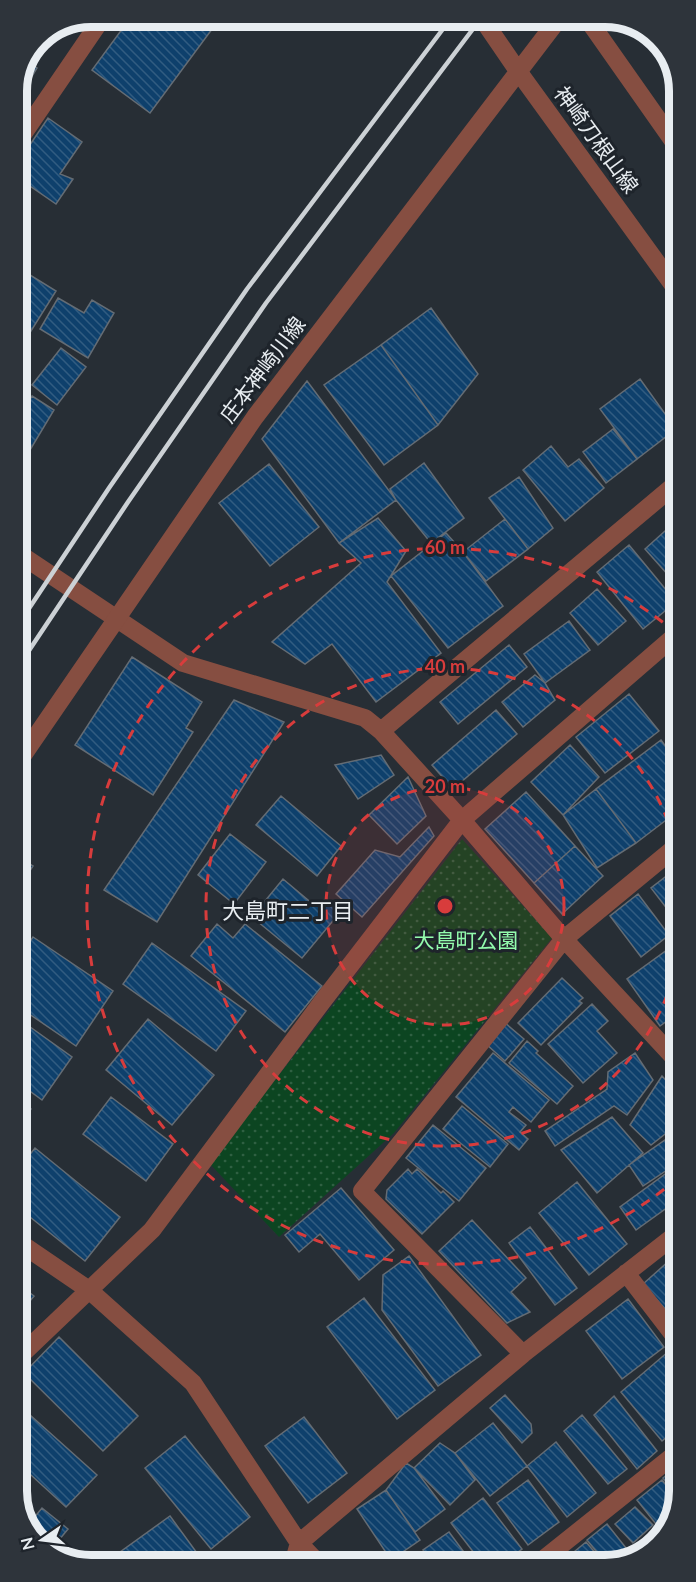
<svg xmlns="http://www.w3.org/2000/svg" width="696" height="1582" viewBox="0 0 696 1582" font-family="Lato,'Noto Sans JP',sans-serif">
<defs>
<pattern id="park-dots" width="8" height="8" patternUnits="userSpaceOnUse" patternTransform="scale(1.5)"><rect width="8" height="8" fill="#0c4521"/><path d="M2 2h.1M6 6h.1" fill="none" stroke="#2f6042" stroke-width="1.8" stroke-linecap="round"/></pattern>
<pattern id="building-back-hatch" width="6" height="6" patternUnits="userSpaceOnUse" patternTransform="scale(1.5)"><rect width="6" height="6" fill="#0e406c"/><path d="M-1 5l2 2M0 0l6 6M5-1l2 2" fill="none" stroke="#315c81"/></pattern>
</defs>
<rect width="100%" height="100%" fill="#272e35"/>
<path fill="url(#park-dots)" d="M462 839 552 938 394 1133 279 1237 210 1164Z"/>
<path fill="url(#building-back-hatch)" stroke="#646c74" stroke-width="1.5" d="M131 17H221L150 113 92 70Z
M53 32 35 59 30 57 39 38Z
M28 62 37 68 25 88 18 83Z
M48 118 82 142 60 174 73 179 56 204 17 177V164Z
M17 267 56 291 26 339 17 333Z
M58 298 84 313 92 300 114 313 88 358 40 329Z
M431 308 478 374 438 425 381 345Z
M381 345 438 425 384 465 324 385Z
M61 348 86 367 57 405 32 385Z
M640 379 676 429 637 459 600 409Z
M307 381 396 500 339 543 262 439Z
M32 396 54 410 18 470V418Z
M613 429 637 459 606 483 583 452Z
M551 446 568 467 579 459 604 488 565 521 523 470Z
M424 463 464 518 431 543 396 500 390 489Z
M269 464 319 527 270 566 219 503Z
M519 477 553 528 528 549 489 498Z
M378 518 406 551 387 582 441 653 376 702 332 644 305 664 272 642 361 563 339 543Z
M505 519 528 549 486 581 463 552Z
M674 523 677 525V585L645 549Z
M446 533 463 552 503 606 448 648 391 576Z
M629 545 676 602 643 629 597 572Z
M597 589 626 621 598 645 570 613Z
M569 621 590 650 545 683 524 654Z
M509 645 527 667 458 724 440 702Z
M132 657 202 702 186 728 193 732 153 795 75 745Z
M535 675 545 683 555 700 523 727 502 702Z
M629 694 659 731 605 773 576 737Z
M234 700 284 722 157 922 104 890Z
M496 710 517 734 453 789 432 765Z
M661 740 677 762 678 811 636 843 596 789Z
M570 745 599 777 563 815 531 782Z
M381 755 394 775 358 799 335 765Z
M408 777 426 816 397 844 369 815Z
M596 789 636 843 597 868 563 815Z
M526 792 575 846 534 883 485 829Z
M281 796 341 846 317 876 256 825Z
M429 827 434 836 362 917 336 894 375 850 400 857Z
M230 834 266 862 234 904 198 875Z
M575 846 603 876 562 914 534 883Z
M19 857 33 866 19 888Z
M669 874 678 885V923L651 888Z
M283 879 314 905 326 899 342 910 302 958 252 917Z
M638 894 669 935 641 957 610 916Z
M217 924 233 938 245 924 322 986 285 1032 191 956Z
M33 937 113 991 76 1046 19 1007V957Z
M678 942V1013L660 1026 627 979Z
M152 943 246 1011 216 1051 123 984Z
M562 978 583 998 579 1001 582 1003 541 1045 518 1023Z
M592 1004 608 1021 597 1031 617 1053 583 1083 548 1044Z
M19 1019 72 1057 42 1100 19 1083Z
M148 1019 214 1075 172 1125 106 1070Z
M504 1022 524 1039 505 1061 486 1044Z
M527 1041 538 1051 536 1053 573 1086 557 1104 509 1063Z
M493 1053 549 1100 531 1122 513 1107 509 1112 526 1125 520 1132 528 1139 519 1150 456 1097Z
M635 1053 653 1080 627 1115 614 1106 555 1146 545 1131 607 1089 608 1072Z
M662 1076 678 1093V1124L651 1145 630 1125Z
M111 1097 173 1144 146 1181 83 1134Z
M19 1101 31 1109 20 1126Z
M462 1106 508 1144 490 1167 443 1129Z
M612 1117 643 1153 597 1193 561 1150Z
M433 1125 486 1168 459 1201 406 1158Z
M678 1131 679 1162 643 1186 629 1165Z
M35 1148 120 1217 85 1261 20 1209V1167Z
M679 1164V1199L636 1230 620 1207Z
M408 1169 412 1174 417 1169 441 1193 443 1191 454 1202 422 1234 386 1199 387 1190Z
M577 1182 627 1244 589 1275 539 1213Z
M341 1188 394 1250 359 1280 320 1234 299 1252 285 1235Z
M472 1220 526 1278 511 1292 530 1312 507 1323 439 1251Z
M530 1227 577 1288 555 1305 509 1243Z
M679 1252V1314L674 1319 643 1284Z
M409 1256 481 1355 438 1386 382 1310 383 1275Z
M20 1285 34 1296 20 1313Z
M364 1298 435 1390 397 1419 327 1327Z
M628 1299 664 1347 622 1379 586 1331Z
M59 1337 138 1416 103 1451 24 1373Z
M669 1351 679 1363V1427L662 1441 621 1392Z
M505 1395 531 1424 532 1433 522 1443 490 1408Z
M614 1396 657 1451 637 1469 594 1415Z
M20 1406 97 1475 66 1507 20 1465Z
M582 1415 627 1469 608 1484 564 1431Z
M304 1417 347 1473 308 1503 265 1446Z
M493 1423 527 1466 490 1496 455 1453Z
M185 1436 250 1517 211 1549 145 1468Z
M556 1442 596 1493 567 1517 527 1466Z
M440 1443 455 1453 475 1480 450 1505 414 1468Z
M406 1463 414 1468 445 1509 415 1532 386 1490Z
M679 1465V1491L678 1497 663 1478Z
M528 1480 559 1522 528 1545 497 1503Z
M662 1480 677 1498 669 1522 660 1529 637 1500Z
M386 1490 420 1540 391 1560 357 1509Z
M483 1498 522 1549 505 1562H481L451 1523Z
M21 1499 33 1513 24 1520 21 1515Z
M635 1507 653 1525 633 1543 615 1524Z
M42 1508 68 1529 49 1552 46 1550 28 1525Z
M170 1516 205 1564 102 1565Z
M607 1524 634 1558 629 1561 605 1562 587 1540Z
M449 1532 472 1563H433L423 1550Z
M586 1542 603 1562H574L569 1556Z
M569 1556 574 1562H562Z"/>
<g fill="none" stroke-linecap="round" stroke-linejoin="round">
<path stroke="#864e41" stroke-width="18" d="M17 143 103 17
M18 553 183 663 365 718 381 731 462 820 564 939 678 1062
M381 731 677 483
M20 1243 89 1290 193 1383 299 1543 319 1564
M626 1273 679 1342
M523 1354 362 1191 564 939 678 845
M20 1356 152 1230 322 1002 462 820 677 634
M540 1562 679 1451
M293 1564 299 1543 523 1354 679 1232"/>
<path stroke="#864e41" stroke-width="18" d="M481 17 518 71 676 289
M586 17 676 145
M19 761 255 417 560 17"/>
<path stroke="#ccd1d5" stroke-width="4.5" d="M18 625 109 488 247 289 452 17
M18 667 128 502 266 303 482 17"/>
</g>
<circle cx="445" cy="906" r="119" fill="#d83c3c" fill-opacity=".12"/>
<g fill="none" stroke="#d83c3c" stroke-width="3" stroke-dasharray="10 8">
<circle cx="445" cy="906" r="119"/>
<path d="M678 960A239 239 0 1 1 677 850"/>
<path d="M678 1178A358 358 0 1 1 675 632"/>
</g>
<g text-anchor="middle" stroke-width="6" stroke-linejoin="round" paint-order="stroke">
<g font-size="21" fill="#e8edf1" stroke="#1e242b">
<text transform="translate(596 140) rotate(54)" y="7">神崎刀根山線</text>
<text transform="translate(263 370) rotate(-53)" y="7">庄本神崎川線</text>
</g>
<g font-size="21" fill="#93fbad" stroke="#1e242b">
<text x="466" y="948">大島町公園</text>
</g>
<g font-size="22" fill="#e8edf1" stroke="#1e242b">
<text x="288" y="919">大島町二丁目</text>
</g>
</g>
<path d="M0 0H696V1582H0ZM91 27H605A64 64 0 0 1 669 91V1491A64 64 0 0 1 605 1555H91A64 64 0 0 1 27 1491V91A64 64 0 0 1 91 27Z" fill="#2e343b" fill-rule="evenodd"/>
<path fill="none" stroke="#e8edf1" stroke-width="8" d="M91 27H605A64 64 0 0 1 669 91V1491A64 64 0 0 1 605 1555H91A64 64 0 0 1 27 1491V91A64 64 0 0 1 91 27Z"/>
<circle cx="445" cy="906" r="9" fill="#d83c3c" stroke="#1e242b" stroke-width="3"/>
<g font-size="18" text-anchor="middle" font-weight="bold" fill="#d83c3c" stroke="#1e242b" stroke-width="6" stroke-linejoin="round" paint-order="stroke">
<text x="445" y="554">60 m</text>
<text x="445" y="673">40 m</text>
<text x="445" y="793">20 m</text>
</g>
<g transform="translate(42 1540) rotate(256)" stroke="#1e242b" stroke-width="4.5" paint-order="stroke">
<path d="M0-4.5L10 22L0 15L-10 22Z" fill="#e8edf1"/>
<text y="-9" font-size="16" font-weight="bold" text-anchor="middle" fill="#e8edf1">N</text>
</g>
</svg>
